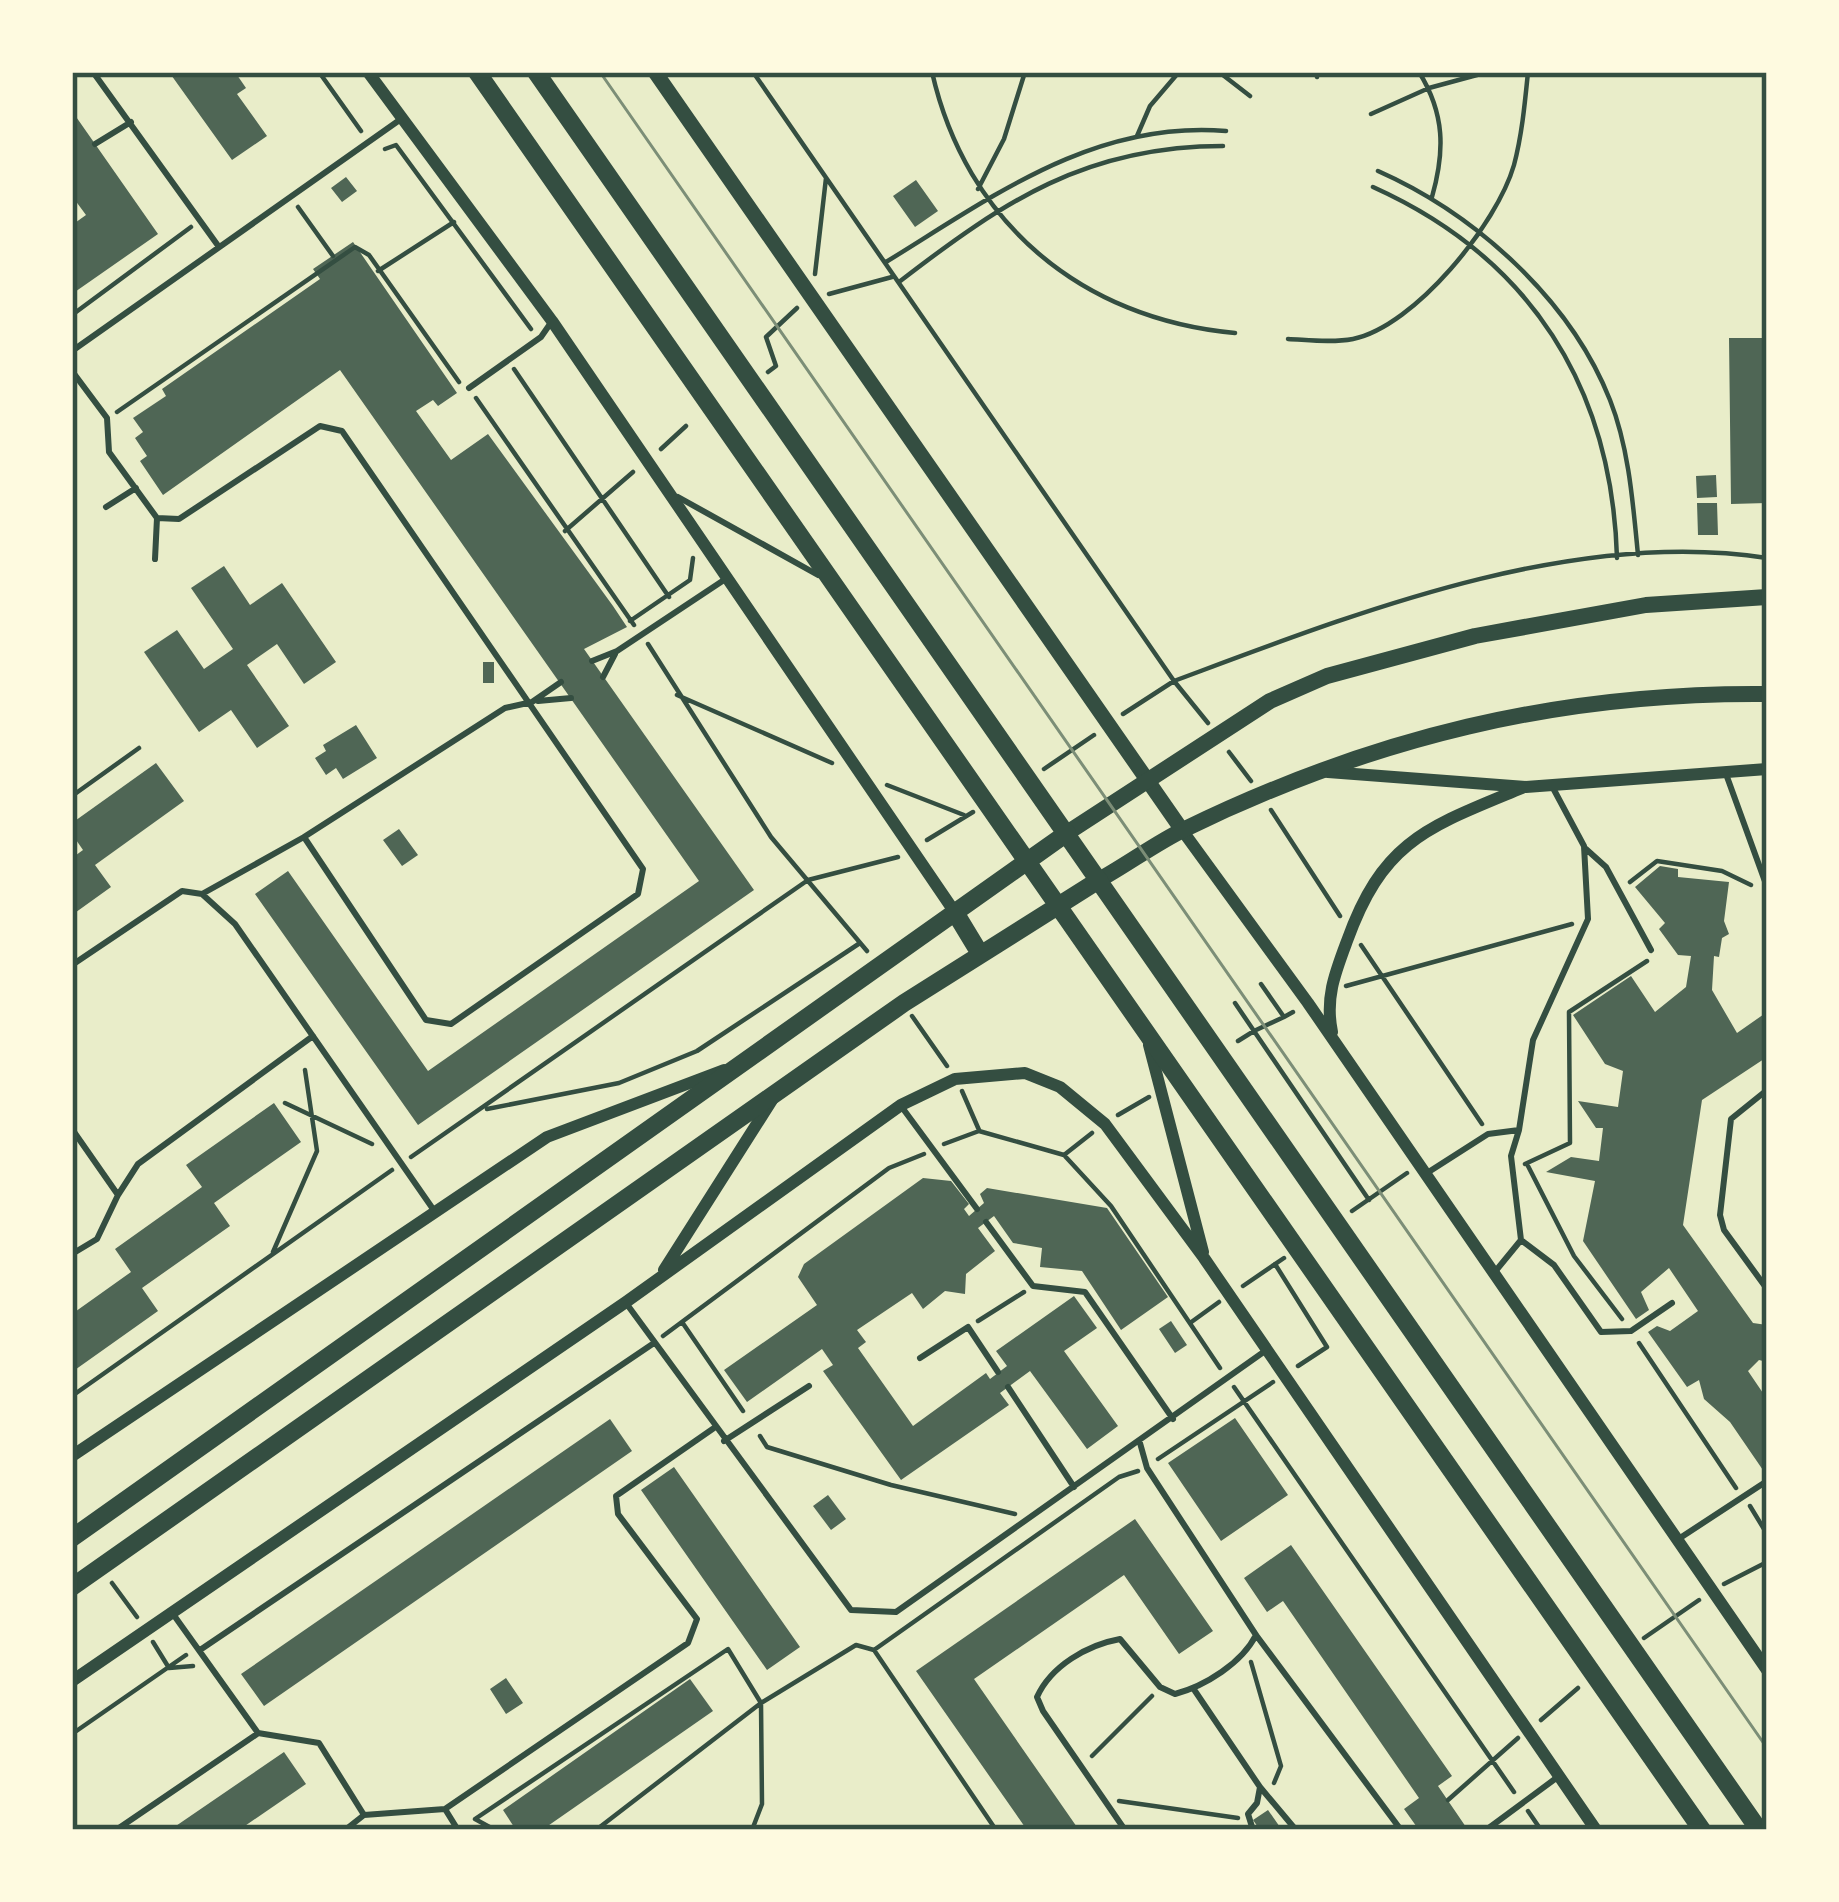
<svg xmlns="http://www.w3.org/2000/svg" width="1839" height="1902" viewBox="0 0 1839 1902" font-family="Inter,sans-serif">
<rect width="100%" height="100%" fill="#e9edc9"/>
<path fill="#4f6655" d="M169 72H235L246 88 237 94 267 136 232 160Z
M72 111 158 234 72 294V225L86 215 72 196Z
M346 177 357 191 342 202 331 188Z
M916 180 938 211 915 227 893 196Z
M353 242 457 393 438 406 433 400 416 411 451 460 488 434 613 606 627 627 584 649 754 890 418 1125 255 894 288 871 428 1071 699 881 340 370 163 495 140 461 147 456 135 438 143 432 133 418 166 396 162 389 320 279 313 269Z
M1729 338H1767V503L1731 504Z
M1716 475 1717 497 1697 498 1696 476Z
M1697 503H1717L1718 535H1698Z
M224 566 250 605 282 583 336 662 304 684 277 644 247 665 289 726 257 748 231 710 199 732 144 652 177 630 204 669 233 649 191 588Z
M483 662H494V683H483Z
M356 725 377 758 343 779 336 768 326 775 315 758 326 751 323 745Z
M156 763 184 801 95 865 111 887 72 915V858L83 850 72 834V823Z
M399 829 418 855 402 866 383 840Z
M1660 866 1678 869V877L1729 882 1724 921 1729 934 1722 938 1719 957 1714 956 1712 990 1737 1033 1767 1012V1057L1702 1100 1683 1225 1753 1323 1767 1325V1362L1759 1360 1748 1371 1767 1399V1476L1730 1422 1704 1399 1699 1380 1687 1387 1648 1332 1657 1326 1670 1331 1698 1311 1669 1268 1641 1292 1649 1310 1636 1319 1583 1241 1595 1181 1546 1172 1571 1157 1599 1161 1603 1128H1596L1578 1101 1618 1107 1623 1071 1605 1064 1573 1015 1631 976 1655 1012 1686 987 1691 956 1678 955 1659 929 1665 923 1635 887Z
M274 1103 301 1142 214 1203 230 1226 142 1288 158 1311 72 1372V1314L131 1272 115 1249 202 1187 186 1165Z
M923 1178 951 1181 969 1204 964 1209 969 1216 984 1203 980 1194 987 1188 1107 1208 1168 1297 1121 1330 1082 1271 1040 1267 1042 1248 1013 1243 994 1216 978 1228 995 1251 966 1274 965 1294 945 1291 923 1309 912 1293 857 1330 866 1342 858 1348 913 1426 986 1373 990 1379 1007 1366 996 1351 1074 1296 1097 1328 1064 1351 1118 1426 1087 1449 1030 1371 1000 1393 1009 1405 901 1480 823 1371 833 1365 822 1349 747 1402 724 1370 817 1305 798 1277 804 1264Z
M1171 1321 1187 1345 1175 1353 1159 1329Z
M1235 1418 1288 1495 1221 1541 1168 1463Z
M610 1419 632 1451 264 1706 241 1674Z
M674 1467 800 1647 767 1670 641 1490Z
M828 1495 846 1519 831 1530 813 1506Z
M1135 1519 1213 1631 1179 1654 1124 1575 974 1679 1079 1830H1027L916 1671Z
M1291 1545 1452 1776 1438 1786 1468 1830H1419L1404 1809 1419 1798 1283 1601 1267 1612 1244 1578Z
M506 1678 523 1703 506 1714 490 1689Z
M690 1679 713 1711 542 1830H516L503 1810Z
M284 1752 306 1784 239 1830H170Z
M1268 1810 1282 1830H1260L1253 1820Z"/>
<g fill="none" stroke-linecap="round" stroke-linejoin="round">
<path stroke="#344e41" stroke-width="4.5" d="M319 72 361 131
M753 72 1174 681C1354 614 1572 527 1767 558
M932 72C966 222 1081 319 1235 333
M1219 72 1250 96
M1419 72C1445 114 1445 151 1432 197
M1317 77 1318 72
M1371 114 1429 88 1488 72
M1137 136 1150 106 1179 72
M385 149 396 145 531 329
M1378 171C1475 214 1570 299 1610 400 1629 448 1633 504 1638 555
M1373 187C1531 258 1612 388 1617 558
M978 189 1004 139 1025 72
M298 207 333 256
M886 262C992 197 1094 120 1226 131
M378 271 454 222
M815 274 826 178
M899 282C1004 201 1086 146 1223 146
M829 294 892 277
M72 315 191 227
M1288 339C1309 340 1332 343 1353 339 1415 326 1497 224 1514 165 1522 135 1525 102 1528 72
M514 369 669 597
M768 372 776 366 766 337 797 308
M476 398 634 625
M117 412 355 247 369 255 459 382
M661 449 686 426
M565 531 633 472
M630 621 690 580 693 558
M648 644 771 837 867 951
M677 695 832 763
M1123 714 1174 681 1208 723
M1229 752 1251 781
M1044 769 1094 735
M887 785 964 815
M72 796 139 748
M1271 810 1340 916
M927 840 973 812
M1630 882 1657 861 1722 871 1751 885
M1361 945 1482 1124
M1261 984 1284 1017 1293 1012
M1346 986 1572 924
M1235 1003 1254 1031 1284 1017
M912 1016 947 1066
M1238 1041 1254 1031 1369 1200
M962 1091 979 1130
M285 1103 372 1144
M487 1109 619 1083 697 1051 860 943
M1118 1115 1149 1097
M944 1144 979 1131 1064 1155 1111 1206 1220 1368
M1064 1155 1092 1133
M411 1157 808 880 898 857
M1525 1164 1570 1143 1569 1012 1647 961
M1528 1166 1574 1256 1622 1319
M1352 1211 1407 1173
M273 1252 317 1151 305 1070
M1275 1264 1327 1347 1298 1366
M1243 1286 1284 1258
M978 1321 1024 1292
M682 1322 743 1411
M1190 1323 1219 1302
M663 1336 889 1168 924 1154
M1639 1343 1736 1488
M1234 1387 1514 1792
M72 1396 392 1170
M760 1436 767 1447 891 1485 1015 1514
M1158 1459 1273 1382
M1750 1506 1767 1534
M112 1583 137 1617
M1724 1584 1767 1562
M1644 1638 1699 1600
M153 1642 169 1668 193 1666
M874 1650 1119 1477 1138 1471
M1251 1662 1281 1766 1274 1783
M1541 1720 1578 1688
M72 1734 186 1655
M1092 1756 1152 1696
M1448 1800 1518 1738
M1119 1801 1238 1818
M1528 1811 1541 1830
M495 1830 475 1819 728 1649 761 1703 762 1804 752 1830
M596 1830 761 1703 856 1645 874 1650 996 1830"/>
<path stroke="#344e41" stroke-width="6" d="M93 72 219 247
M95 144 131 122
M72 351 401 119
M72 371 107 418 109 452 157 518 179 519 320 426 342 431 643 869 638 894 451 1024 426 1020 304 837
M469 388 541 337 550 324
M678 497 818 575
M106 507 136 488
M155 559 157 518
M592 661 617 651 727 578
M603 677 615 654
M538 701 571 698
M1726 774 1767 887
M1586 849 1606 867 1651 950
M72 965 182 891 202 894
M1767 1090 1731 1119 1720 1215 1724 1230 1767 1289
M901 1106 977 1209
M72 1129 118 1195 138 1164 313 1036
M1519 1130 1511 1156 1521 1240 1554 1265 1601 1332 1631 1331 1672 1303
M1427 1173 1488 1134 1519 1130 1533 1040 1588 919 1584 846 1553 788
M433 1209 235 924 202 894 304 837 505 708 532 702 561 682
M986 1222 1033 1286 1085 1292 1173 1419
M72 1254 97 1239 118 1195
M1494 1273 1521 1240
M626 1303 851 1610 896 1612 1265 1351
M920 1358 968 1327 998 1372
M1008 1387 1074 1487
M724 1441 809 1386
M1140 1443 1147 1468 1256 1635 1401 1830
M1680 1538 1767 1481
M173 1614 258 1733 319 1743 364 1815 445 1809 688 1643 697 1619 618 1514 616 1496 714 1428
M200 1650 654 1343
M1195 1691 1260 1787
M445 1809 458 1830
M116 1830 257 1734
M345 1830 364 1815
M1125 1830 1043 1711 1037 1697C1051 1666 1087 1645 1120 1639L1160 1687 1175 1694C1205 1686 1242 1663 1256 1635
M1253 1830 1248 1814 1257 1803 1260 1787 1296 1830
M1486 1830 1559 1776"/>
<path stroke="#344e41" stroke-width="12" d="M368 72 552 321 956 914
M1328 772 1526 787 1767 769
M1182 830 1308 1003 1767 1670
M1332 1032C1325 998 1335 973 1347 941 1383 840 1428 827 1522 788
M1149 1045 1203 1252
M664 1270 772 1100
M72 1456 547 1137 724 1070
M72 1681 626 1302 901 1105 955 1079 1025 1073 1060 1087 1105 1124 1204 1258 1596 1830"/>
<path stroke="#344e41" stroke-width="15" d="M655 72 1182 830"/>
<path stroke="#344e41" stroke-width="16" d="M1067 833 1270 701 1327 676 1475 636 1646 605 1767 597
M1099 880C1128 864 1156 843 1185 829 1372 738 1558 692 1767 694"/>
<path stroke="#344e41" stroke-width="18" d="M477 72 1702 1830
M536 72 1759 1830
M956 914 979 952
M72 1538 1067 833
M72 1587 904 1003 1099 880"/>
<path stroke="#7c8e77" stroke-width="3" d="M600 72 1767 1748"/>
</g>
<rect width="1839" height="1902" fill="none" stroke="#fefae0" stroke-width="150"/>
<rect x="75" y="75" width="1689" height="1752" fill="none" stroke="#344e41" stroke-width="4.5"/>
</svg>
